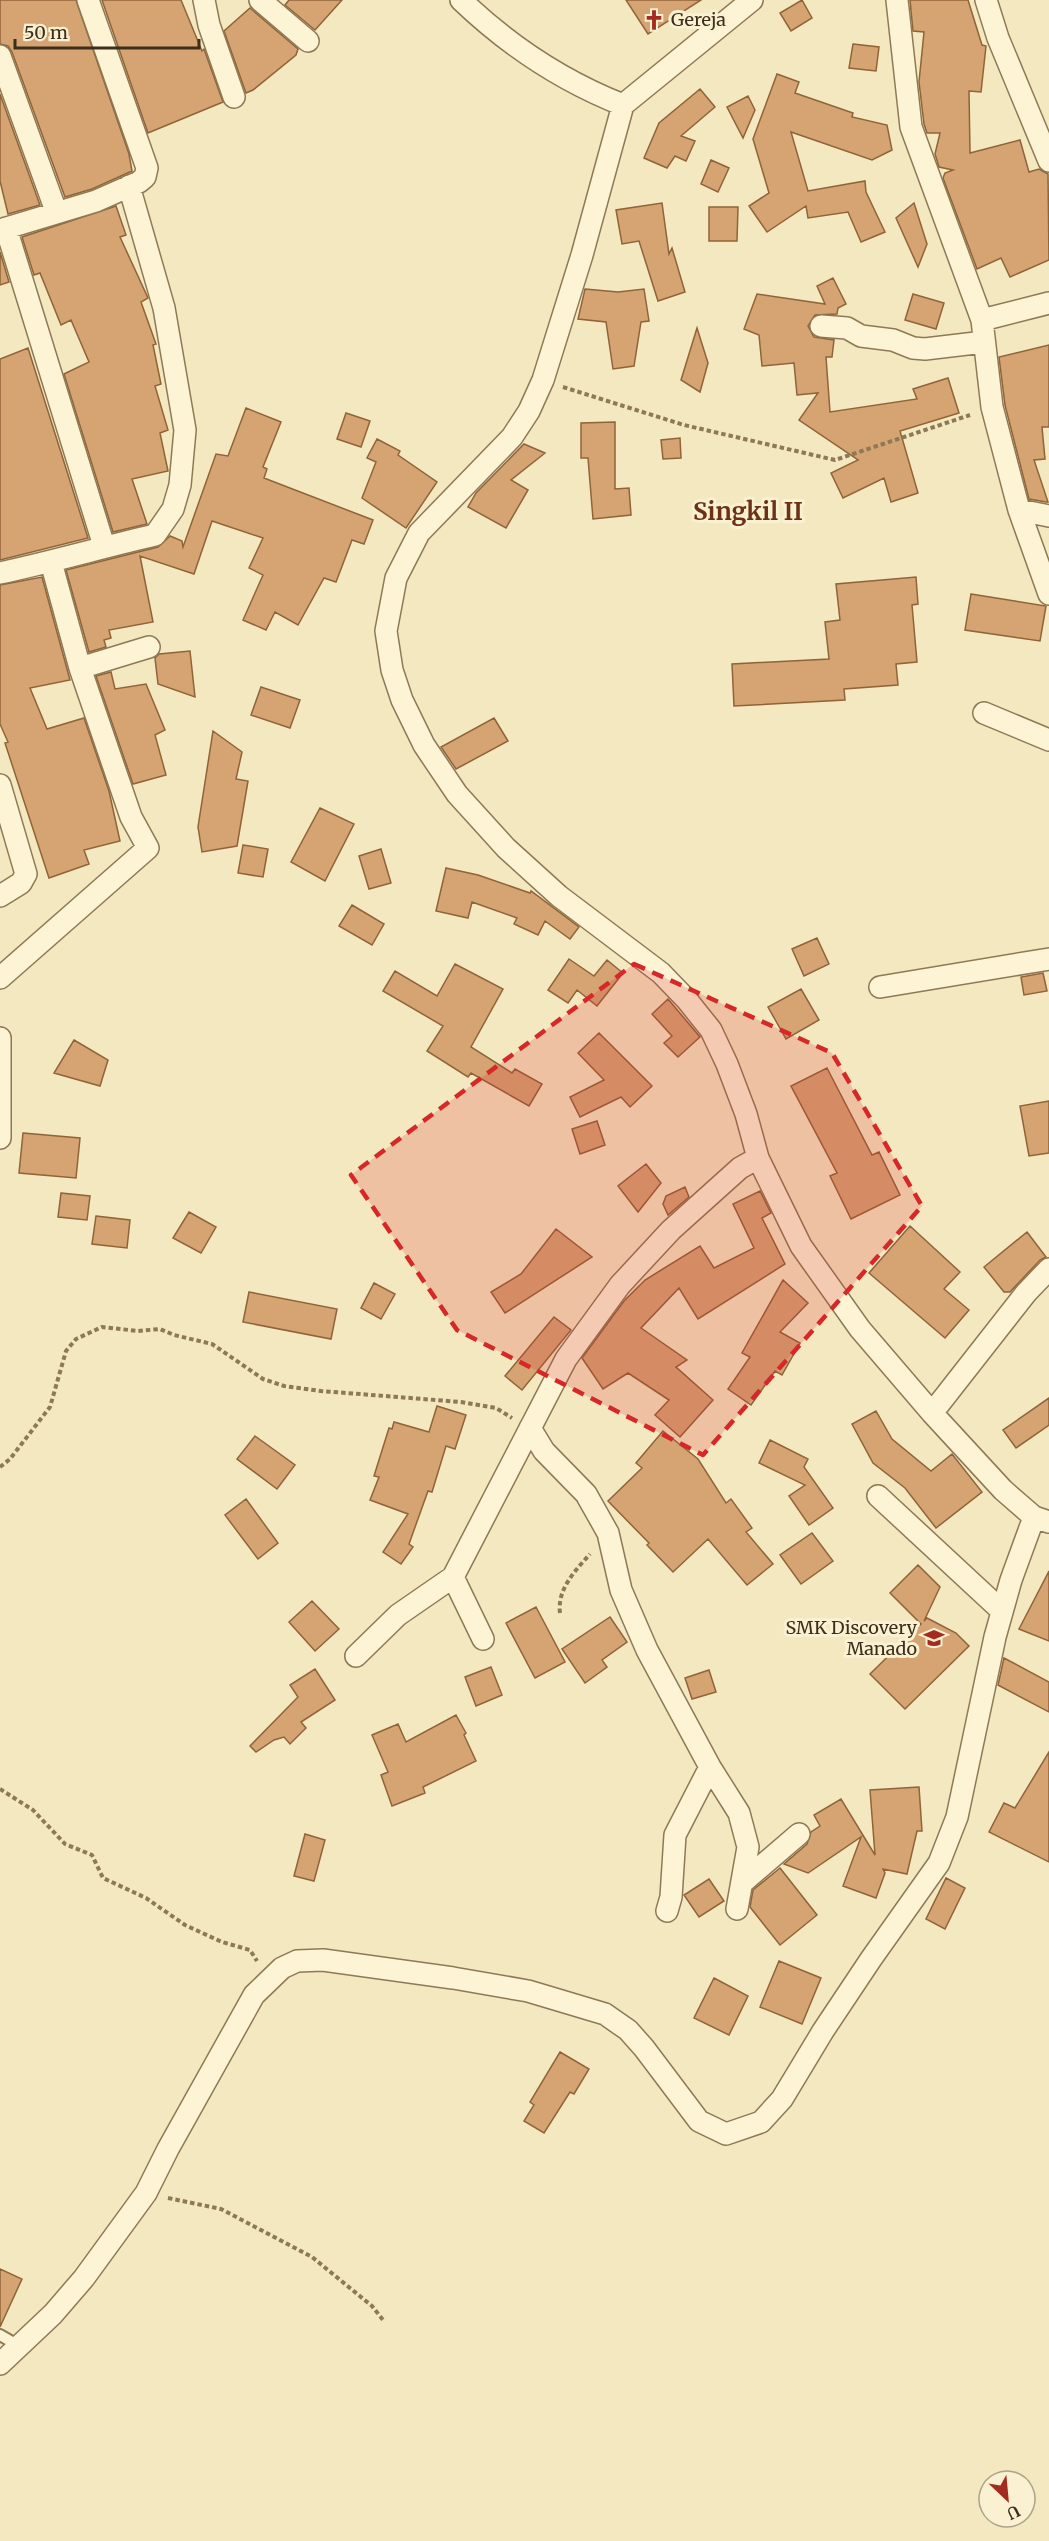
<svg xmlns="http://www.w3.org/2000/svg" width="1049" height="2541" viewBox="0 0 1049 2541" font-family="Merriweather,serif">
<rect width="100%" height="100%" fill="#f3e8c0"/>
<path fill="#d5a472" stroke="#906339" stroke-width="1.5" d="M0 0H76L129 154 132 171 92 189 65 197 12 52 8 46 0 44Z
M102 0H181L202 51 204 49 223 102 148 133Z
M289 0H342L315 30 285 5Z
M626 0H701L648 34Z
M802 0 812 18 791 31 780 13Z
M910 0H968L982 45 986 46 981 92 969 91 970 153 1020 140 1029 172 1039 169 1048 174 1049 260 1010 277 1001 258 977 269 943 178 945 173 953 170 939 167 935 154 940 133H927L924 124 919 82 924 32 913 31Z
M250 8 298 49 296 55 253 90 246 93 224 31Z
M853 44 879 47 876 71 849 68Z
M777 74 799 82 795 93 853 113 852 117 887 125 892 150 872 160 791 132 808 191 865 181 866 192 885 232 861 242 848 212 808 218 806 206 767 232 749 206 769 193 753 139Z
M700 89 715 107 681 136 695 141 686 161 675 156 667 168 644 158 659 123Z
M0 94 40 205 8 214 0 181Z
M748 96 755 110 743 138 727 107Z
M711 160 729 168 718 192 701 184Z
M662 203 669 254 672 248 685 292 658 301 639 241 622 244 616 210Z
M914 203 927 244 918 267 896 218Z
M116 206 126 235 120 237 148 298 141 302 156 344 153 345 161 384 155 386 168 430 160 433 168 471 132 479 147 524 113 532 64 374 89 362 71 320 61 325 40 273 34 275 22 237Z
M709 207H738L737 241H709Z
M0 252 9 282 0 285Z
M833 278 846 304 838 308 837 314 815 315 808 326 814 337 834 340 832 357H826L830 412 917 399 913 389 948 378 959 413 900 431 918 493 891 502 884 478 843 498 831 473 858 460 799 420 818 393 797 395 794 363 762 366 759 335 744 329 757 294 825 304 817 286Z
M585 289 618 292 644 289 649 321 641 322 634 366 613 369 606 322 578 319Z
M913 294 944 303 936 329 905 320Z
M697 328 708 363 700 392 681 380Z
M1049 345V427H1042L1045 459 1034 460 1048 502H1046L1029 499 1005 405 999 357Z
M28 348 88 538 0 560V359Z
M246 408 281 422 263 467 267 469 264 478 373 520 364 544 352 540 336 582 324 578 298 625 275 612 266 630 243 620 263 575 249 568 263 538 212 521 194 574 140 556 153 622 109 630 111 638 104 640 106 647 89 652 66 570 158 547 170 536 182 541 183 547 216 454 228 456Z
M346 413 370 421 361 447 337 439Z
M615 422V489L629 488 631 515 593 519 588 458H581V423Z
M680 438 681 458 663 459 661 440Z
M377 439 400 451 398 455 437 482 406 528 362 498 376 462 367 458Z
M524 444 545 453 511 480 528 490 506 528 468 507 476 493Z
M42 577 70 680 30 688 47 729 84 718 109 791 120 841 84 850 89 864 49 878 5 743 8 742 0 724V585Z
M916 577 918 604 912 605 917 662 896 664 898 685 844 689 845 700 734 706 732 664 829 659 825 622 840 620 836 584Z
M971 594 1046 606 1040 641 965 630Z
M190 651 195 697 158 684 155 658 159 654Z
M111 672 115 689 146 684 165 730 155 735 166 775 133 784 96 676Z
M261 687 300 700 290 728 251 715Z
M494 718 508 741 456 769 441 747Z
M213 731 242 752 236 779 248 781 237 846 202 852 198 827Z
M320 808 354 824 325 881 291 862Z
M243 845 268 849 263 877 238 873Z
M381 849 391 883 369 889 359 856Z
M446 868 478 875 530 893 531 891 579 927 570 939 545 921 538 935 514 924 517 918 472 902 468 918 436 911Z
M352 905 384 924 372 945 339 926Z
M817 938 829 964 804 976 792 949Z
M569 959 594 976 607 960 623 973 597 1006 577 990 568 1003 548 990Z
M455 964 503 989 471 1047 512 1073 515 1069 542 1084 529 1106 471 1073 468 1077 427 1051 443 1026 383 991 395 971 437 996Z
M1043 973 1047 991 1024 995 1021 977Z
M801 989 819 1020 786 1039 768 1007Z
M668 999 700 1037 678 1057 664 1043 672 1036 652 1014Z
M599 1033 652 1086 630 1107 621 1097 580 1117 570 1097 604 1080 578 1053Z
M74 1040 108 1060 100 1086 54 1073Z
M827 1068 872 1155 879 1152 900 1195 851 1219 830 1176 837 1173 791 1086Z
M1049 1101V1153L1029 1156 1020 1106Z
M597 1121 605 1145 580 1154 572 1129Z
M23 1133 80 1138 76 1178 19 1173Z
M646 1164 661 1183 638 1212 618 1186Z
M685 1187 689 1197 668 1215 663 1204 666 1196Z
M760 1191 771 1213 762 1218 785 1264 698 1319 679 1288 641 1328 687 1360 676 1367 713 1400 680 1437 655 1415 669 1400 628 1373 603 1389 582 1358 624 1301 645 1280 700 1246 714 1268 754 1248 733 1204Z
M61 1193 90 1196 87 1220 58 1217Z
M189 1212 216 1227 201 1253 173 1238Z
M96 1216 130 1220 127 1248 92 1244Z
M910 1226 960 1272 944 1289 969 1310 945 1338 869 1273Z
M556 1229 592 1257 505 1313 491 1292 521 1274Z
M1027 1232 1046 1257 1040 1260 1010 1292H1004L984 1267Z
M783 1280 808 1303 780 1332 800 1343 782 1375 775 1371 751 1405 728 1389 750 1357 742 1353Z
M374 1283 395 1294 381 1319 361 1308Z
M249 1292 337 1309 331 1339 243 1322Z
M554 1317 571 1330 522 1390 505 1376Z
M1049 1398V1425L1016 1448 1003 1430Z
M437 1406 466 1415 455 1449 446 1446 432 1492 428 1491 409 1544 413 1547 401 1564 383 1552 408 1514 370 1500 379 1477 374 1476 389 1428 392 1429 394 1422 429 1432Z
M876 1411 892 1439 931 1471 952 1454 982 1492 936 1528 905 1488 873 1463 852 1424Z
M663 1431 698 1459 726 1503 731 1499 752 1528 746 1532 773 1564 747 1585 708 1539 673 1572 647 1545 649 1543 608 1501 642 1468 636 1463Z
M255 1436 295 1465 277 1489 237 1459Z
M770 1440 808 1459 804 1467 833 1508 809 1525 789 1496 805 1485 759 1463Z
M246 1499 278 1543 258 1559 225 1515Z
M812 1533 833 1561 801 1584 780 1555Z
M918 1565 940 1587 924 1621 927 1618 956 1633 969 1646 905 1709 870 1674 921 1624 890 1593Z
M1049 1571V1641L1019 1629Z
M312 1601 339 1629 315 1651 289 1622Z
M536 1607 565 1662 535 1678 506 1623Z
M610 1617 627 1642 602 1660 607 1667 585 1683 562 1649Z
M1004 1658 1049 1682V1712L998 1685Z
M491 1667 502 1695 476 1706 465 1677Z
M315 1669 335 1700 301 1722 306 1728 290 1744 284 1737 274 1740 256 1752 250 1746 298 1697 290 1685Z
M709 1670 716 1692 692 1699 685 1678Z
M456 1715 466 1733 464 1735 476 1761 423 1787 425 1793 392 1806 381 1775 388 1772 372 1735 398 1724 406 1742Z
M1049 1752V1862L989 1832 1004 1803 1015 1808Z
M919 1787 922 1831H917L907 1874 883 1869 885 1873 876 1898 843 1886 861 1837 808 1873 784 1864 807 1844 811 1832 820 1826 814 1815 841 1799 875 1855 870 1790Z
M305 1834 325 1840 314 1881 294 1876Z
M780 1868 817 1915 780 1945 750 1907 753 1890Z
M946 1878 965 1888 945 1929 926 1919Z
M709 1879 724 1901 699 1917 684 1895Z
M779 1961 821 1978 802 2024 760 2007Z
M714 1978 748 1996 729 2035 694 2018Z
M560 2052 589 2069 574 2094 570 2092 544 2133 524 2121 534 2105 530 2102Z
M0 2269 22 2279 0 2327Z"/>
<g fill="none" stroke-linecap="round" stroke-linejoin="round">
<g stroke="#8e7956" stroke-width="14">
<path id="lane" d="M0 2335 19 2346"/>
</g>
<g stroke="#8e7956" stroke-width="24">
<path id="street" d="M204 0 209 25 234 97
M260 0 308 41
M461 0C508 45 562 81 623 105
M752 0 623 105 582 255 543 380 529 411 512 437 419 533 396 578 386 631 392 670 402 700 424 745 457 794 506 848 559 896 661 973 687 1000 711 1030 727 1064 746 1114 758 1158 801 1246 860 1329 932 1413 1003 1490 1034 1517 1049 1522
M897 0 911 127 982 320 992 407 1019 510 1049 594
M986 0 998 38 1049 161
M0 56 56 211
M6 228 104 546
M0 230 96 201 139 182 145 177 147 168 88 0
M982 320 1049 303
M821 326 847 328 861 336 893 340 913 348 925 349 984 342
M1019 510 1049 516
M51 562 80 668 149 647
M0 573C52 562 103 547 155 535L173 509 180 485 185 430 164 308 129 186
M984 713 1049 740
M0 785 26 874 21 883 0 896
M0 978 148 848 131 817 80 668
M880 987 1049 959
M0 1038V1138
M932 1413 1026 1293 1049 1269
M530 1428 544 1451 586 1494 608 1533 621 1590 647 1650 710 1767 739 1813 748 1847 737 1909
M878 1496 1002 1611
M483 1639 453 1577 566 1359 620 1285 671 1230 740 1168 758 1158
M356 1656 398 1615 453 1577
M743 1882 799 1834
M667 1911 671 1897 675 1835 710 1767
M0 2364 53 2314 84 2278 146 2193 168 2149 254 1995 282 1968 297 1961 323 1960 453 1978 528 1991 605 2014 628 2030 644 2048 699 2121 726 2134 761 2122 782 2099 823 2031 871 1959 939 1863 957 1817 995 1637 1011 1580 1034 1517"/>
</g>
<path stroke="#8e7956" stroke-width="4" stroke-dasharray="4.5 3" stroke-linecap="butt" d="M563 387 684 425 835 460 970 415
M0 1467 10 1459 50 1407 66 1351 76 1339 102 1327 138 1331 160 1329 174 1335 212 1344 263 1379 284 1386 321 1391 461 1402 496 1408 512 1418
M560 1613C557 1589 575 1571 590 1554
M0 1789 33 1810 65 1844 92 1855 103 1878 146 1898 185 1925 222 1942 250 1950 257 1961
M168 2198 221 2209 312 2257 372 2306 383 2320"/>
<use href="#lane" stroke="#fcf4d5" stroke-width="10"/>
<use href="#street" stroke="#fcf4d5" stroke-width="21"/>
</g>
<path fill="#d62828" fill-opacity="0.2" stroke="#d62828" stroke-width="4.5" stroke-dasharray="12 8" stroke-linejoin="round" d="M634 964 832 1053 922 1206 703 1455 457 1330 351 1175Z"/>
<defs>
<g id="church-bare" transform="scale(1.62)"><path d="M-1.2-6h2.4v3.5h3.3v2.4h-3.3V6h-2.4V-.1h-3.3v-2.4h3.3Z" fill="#a42b1f" stroke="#f9f1d1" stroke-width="2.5" paint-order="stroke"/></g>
<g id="school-bare" transform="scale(1.62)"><path d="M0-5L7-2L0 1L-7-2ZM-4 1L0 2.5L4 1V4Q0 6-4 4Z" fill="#a42b1f" stroke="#f9f1d1" stroke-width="2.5" paint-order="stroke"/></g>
</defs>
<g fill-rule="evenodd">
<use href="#church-bare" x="654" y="20"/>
<use href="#school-bare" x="934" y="1638"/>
</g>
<g text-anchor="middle" stroke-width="6" stroke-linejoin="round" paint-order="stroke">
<g font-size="18" fill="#3c2e1c" stroke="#f9f1d1" text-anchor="start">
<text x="671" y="26">Gereja</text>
<text x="917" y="1634" text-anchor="end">SMK Discovery<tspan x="917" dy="21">Manado</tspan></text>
</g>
<g font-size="24" font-weight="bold" fill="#6d3117" stroke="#f9f1d1">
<text x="748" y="520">Singkil II</text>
</g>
</g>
<g transform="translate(1007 2499) rotate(154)"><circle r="28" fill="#f9f1d1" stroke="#ada389" stroke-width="1.5"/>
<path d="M0-4.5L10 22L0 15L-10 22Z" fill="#a42b1f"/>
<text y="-9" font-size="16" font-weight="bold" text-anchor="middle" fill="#3c2e1c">U</text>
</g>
<path d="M15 39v9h184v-9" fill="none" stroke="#3c2e1c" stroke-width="3"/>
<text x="24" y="39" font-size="18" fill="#3c2e1c" stroke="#f9f1d1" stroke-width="4.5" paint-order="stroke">50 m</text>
</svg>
